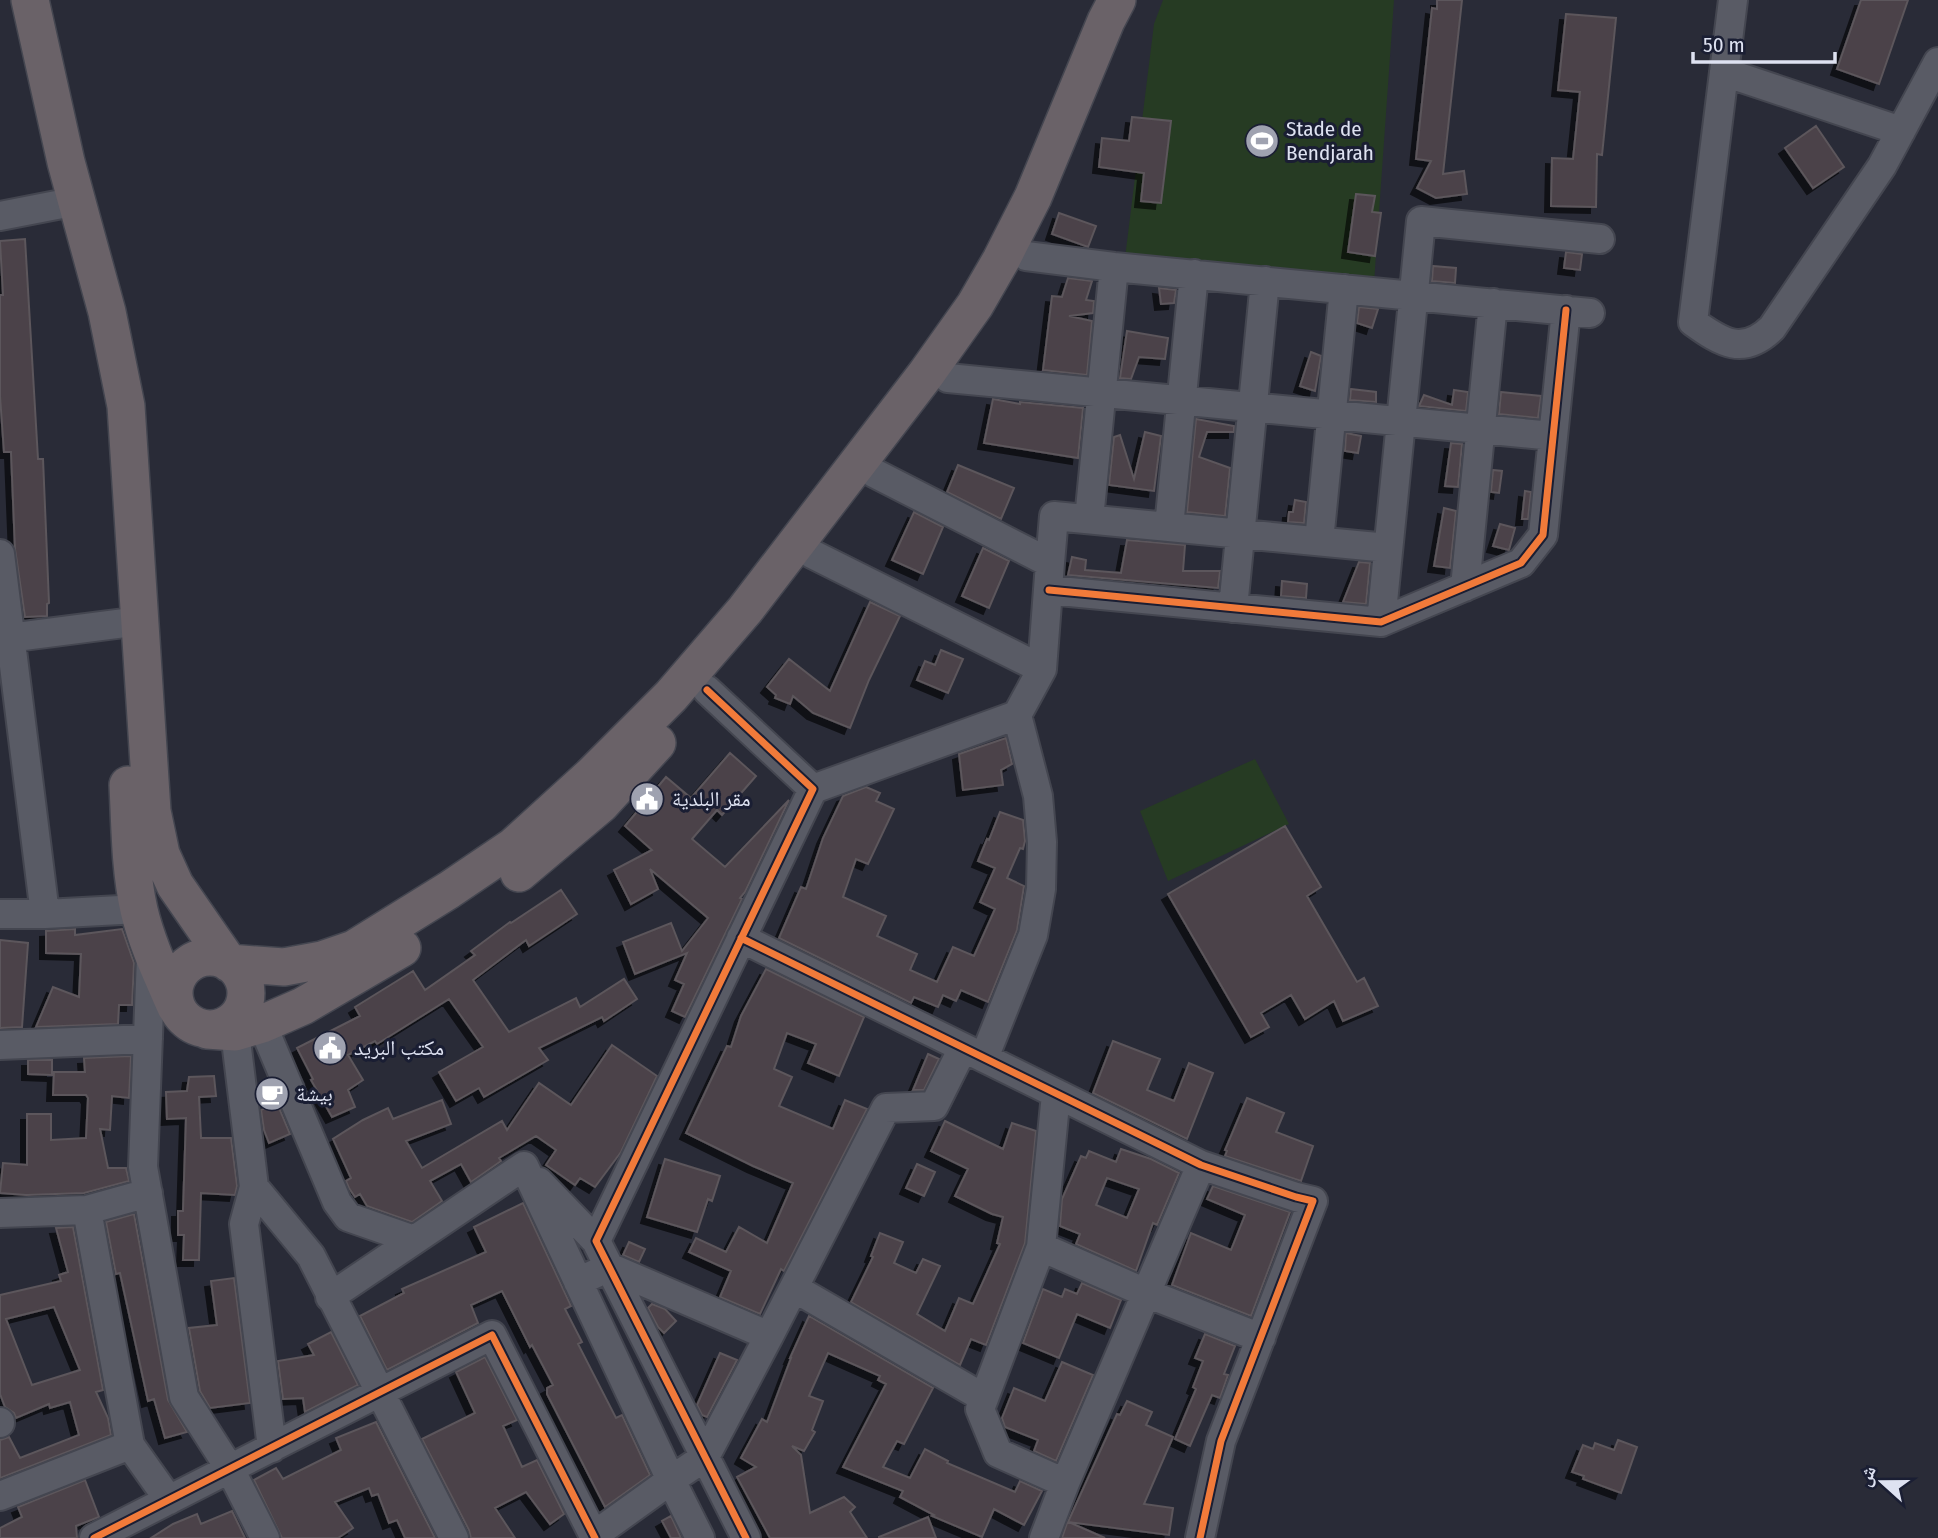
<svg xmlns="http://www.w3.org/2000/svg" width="1938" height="1538" viewBox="0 0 1938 1538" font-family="'Fira Sans Condensed','Noto Naskh Arabic',sans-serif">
<defs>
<filter id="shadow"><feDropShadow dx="-6" dy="6" stdDeviation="0" flood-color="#0009"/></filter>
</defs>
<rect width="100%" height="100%" fill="#292b37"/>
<path fill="#263b23" d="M1163 0H1394L1374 283 1125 258 1154 24Z
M1255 759 1289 824 1168 881 1140 811Z"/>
<path fill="#4b4248" stroke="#5c565b" stroke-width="2" fill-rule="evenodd" filter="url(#shadow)" d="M1437 0H1462L1443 174 1464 171 1467 194 1436 198 1417 188 1431 161 1416 159 1432 8 1437 9Z
M1861 0H1908L1879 84 1837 69Z
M1566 14 1616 18 1602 155 1597 154 1596 207 1551 206 1552 158 1573 159 1580 92 1558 90Z
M1132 117 1171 121 1161 203 1141 201 1144 173 1099 167 1102 138 1129 141Z
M1816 126 1844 167 1813 188 1785 148Z
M1356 194 1375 196 1372 212 1381 213 1375 256 1348 252Z
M1059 213 1096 226 1088 247 1052 234Z
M25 239 38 459H43L49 603 47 604V616L25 617 15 549 11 452H4L0 396V295H3L0 241Z
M1566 252 1582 254 1580 270 1564 268Z
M1433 266 1456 268 1455 283 1432 281Z
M1068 278 1092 281 1086 300 1094 301 1093 313 1069 316 1092 321 1087 375 1043 370 1052 296 1062 297Z
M1159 288 1176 290 1174 303 1161 304Z
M1359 307 1378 309 1372 328 1357 323Z
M1127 331 1168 338 1165 359 1139 357 1131 379 1120 378Z
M1311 352 1321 356 1315 391 1300 386Z
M1351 389 1376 392V402L1350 400Z
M1454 390 1468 392 1466 411 1419 406 1424 395 1452 405Z
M1501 392 1541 396 1538 418 1499 414Z
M993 399 1020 404V402L1083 408 1078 458 984 443Z
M1196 419 1234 426V432H1207L1199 457 1230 468 1225 516 1187 512Z
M1145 432 1161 436 1154 491 1109 485 1114 437 1120 435 1134 479Z
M1346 433 1361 436 1358 453 1345 451Z
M1451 443 1462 444 1458 487 1445 486Z
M958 465 1014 488 1001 519 947 492Z
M1493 470 1502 471 1499 493 1491 492Z
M1525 491 1531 492 1528 519H1522Z
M1295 500 1306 502 1304 523 1288 522 1289 512H1293Z
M1444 508 1456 511 1450 568 1434 566Z
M914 512 943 527 923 574 892 560Z
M1500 524 1515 528 1509 550 1493 546Z
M1127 540 1185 545 1183 571H1220L1218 588 1068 575 1072 557 1086 560 1085 570 1121 573Z
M983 548 1009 561 989 608 962 596Z
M1359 562 1370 563 1366 604 1343 602Z
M1282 581 1307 584 1306 598 1281 596Z
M870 602 900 616 869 680 850 728 813 713 793 696 790 704 775 698 776 695 767 687 789 659 830 691Z
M941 650 963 659 948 693 917 680 925 661 935 665Z
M1006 738 1012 764 1001 770 1003 785 963 790 959 754Z
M730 753 756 776 722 815 717 810 692 839 725 867 789 800 745 892 740 898 742 899 685 1017 672 1011 684 984 675 980 687 953 635 974 623 942 671 923 682 951 708 918 650 869 658 889 631 904 614 870 652 850 625 826 666 777 691 798Z
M866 787 880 793 876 801 894 809 868 864 856 859 843 897 886 916 877 936 917 954 910 970 937 982 953 947 974 956 995 909 980 902 995 868 978 861 987 839 989 840 1000 812 1023 820 1025 841 1023 849 1020 848 1007 878 1024 886 1017 930 988 1002 961 990 956 1001 943 995 938 1007 914 997 911 1003 779 938 801 887 806 889 823 838 843 796Z
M1285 826 1321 887 1307 896 1357 982 1364 978 1378 1006 1343 1021 1334 1001 1305 1019 1291 995 1261 1013 1269 1027 1251 1037 1168 894Z
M561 890 577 914 529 946 526 940 473 980 509 1032 576 998 580 1007 624 979 637 999 604 1021 602 1017 539 1048 548 1060 484 1097 479 1088 456 1101 439 1072 483 1047 449 999 377 1044 375 1041 348 1055 363 1080 348 1090 355 1107 332 1117 311 1080 313 1079 297 1048 360 1016 355 1007 413 971 425 990 475 955 471 951 510 922 511 923Z
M75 929V935L122 929 134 963 132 1005H119L118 1024 36 1027 53 987 79 997 81 954 46 953V931Z
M0 940 28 943 22 1027 0 1028Z
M766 969 864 1017 839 1076 808 1063 816 1044 787 1033 774 1069 792 1077 779 1106 833 1129 845 1100 867 1109 784 1271 781 1269 760 1314 720 1297 731 1271 689 1252 696 1238 726 1252 739 1227 767 1243 793 1183 753 1166 686 1133 727 1046 731 1047 741 1016Z
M1113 1041 1160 1059 1147 1090 1174 1101 1189 1063 1213 1073 1187 1139 1093 1093Z
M612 1045 657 1076 621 1152 595 1187 580 1178 575 1185 546 1165 556 1150 536 1136 499 1158 501 1161 471 1182 461 1164 430 1181 442 1201 412 1222 367 1206 360 1194 355 1197 349 1188 346 1181 351 1178 333 1139 363 1120 388 1108 393 1119 442 1100 451 1124 406 1141 422 1168 502 1121 507 1130 539 1083 571 1105Z
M928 1054 939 1059 924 1090H913Z
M131 1056 129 1098 112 1096 110 1130 100 1129 108 1168H126L129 1181 84 1193 26 1195 0 1193 3 1163 27 1165V1114H51V1140L86 1138 88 1098 86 1095H53L54 1072H85L84 1058Z
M28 1060H52V1075L28 1074Z
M214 1076 216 1096 199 1097 201 1138H231L237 1186 235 1195 201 1193 199 1260H183L184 1235H178V1211H183L186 1118 167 1119 166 1092 187 1091 189 1077Z
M1247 1098 1284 1113 1276 1132 1313 1146 1301 1181 1225 1156 1227 1151 1225 1150Z
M277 1103 290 1134 269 1143 264 1130 261 1110Z
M945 1121 1003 1149 1012 1123 1036 1131 1025 1243 986 1345 971 1339 960 1365 851 1302 873 1257 871 1256 880 1233 903 1242 894 1263 916 1273 923 1259 940 1266 917 1314 945 1331 959 1298 973 1304 1000 1244 997 1243 1003 1217 992 1214 955 1196 968 1169 931 1151Z
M1121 1149 1151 1159 1179 1173 1157 1225 1153 1223 1136 1271 1076 1244 1080 1234 1060 1226 1062 1199 1081 1156 1086 1158 1089 1151 1116 1162ZM1107 1178 1139 1189 1127 1218 1096 1205Z
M665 1159 720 1176 712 1201 708 1199 697 1232 647 1217Z
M917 1164 935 1172 924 1196 906 1188Z
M1213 1186 1290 1212 1251 1316 1172 1285 1191 1233 1231 1250 1245 1215 1207 1199Z
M523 1203 571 1306 565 1309 582 1342 578 1344 616 1418 622 1415 650 1475 605 1507 547 1394V1388L553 1385 532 1345 530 1347 502 1291 471 1305 478 1323 387 1370 360 1316 404 1293 402 1289 486 1252 474 1227Z
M134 1214 168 1400 187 1432 165 1438 154 1399 148 1401 120 1273 116 1274 106 1222Z
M73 1227 103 1390 96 1392 108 1418 111 1435 0 1478V1440L9 1437 20 1458 79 1435 70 1402 50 1408 49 1404 16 1418 14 1413 5 1407 0 1394V1295L61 1281 59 1275 68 1272 56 1228ZM54 1307 80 1370 32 1385 6 1319Z
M629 1242 645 1249 639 1262 623 1255Z
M234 1278 250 1403 210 1408 200 1391 189 1328 217 1325 211 1281Z
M1082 1283 1121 1300 1110 1328 1077 1314 1059 1358 1023 1343 1043 1289 1062 1297 1065 1289 1077 1294Z
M652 1304 665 1309 676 1321 664 1333 658 1327 648 1308Z
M809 1316 933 1388 904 1444 897 1441 883 1467 910 1478 925 1449 948 1461 947 1463 1015 1492 1020 1481 1042 1491 1024 1525 994 1509 982 1537 932 1516 934 1515 900 1497 903 1491 843 1467 886 1384 878 1380 880 1376 828 1353 809 1396 823 1401 812 1430 815 1432 804 1451 792 1446 801 1455 810 1513 844 1497 855 1507 850 1512 867 1538H770L737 1477 756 1467 741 1458 762 1419 767 1422 791 1358H790Z
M331 1332 358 1385 305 1412 303 1398 283 1399 278 1361 314 1355 308 1344Z
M1205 1334 1235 1346 1224 1374 1228 1375 1220 1398 1212 1395 1190 1446 1175 1439 1196 1389 1193 1387 1203 1361 1195 1358Z
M720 1353 737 1360 707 1417 702 1415 697 1405Z
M485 1357 517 1420 503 1426 522 1467 537 1460 564 1514 550 1524 526 1492 495 1508 515 1538H471L469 1530 422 1439 475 1413 456 1372Z
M1062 1362 1093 1375 1056 1461 1034 1451 1038 1440 1005 1427 1002 1418 1014 1388 1045 1401Z
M1127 1401 1152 1412 1146 1425 1173 1437 1144 1504 1173 1508 1169 1535 1068 1522 1117 1414 1120 1415Z
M376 1422 435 1538H405L397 1520 389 1523 378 1494 372 1496 369 1488 335 1502 353 1528 338 1538H282L254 1480 276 1468 283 1479 341 1450 336 1438Z
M1618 1440 1637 1447 1621 1493 1583 1479 1584 1476 1572 1472 1583 1445 1593 1449 1595 1443 1614 1450Z
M85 1480 99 1517 76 1526 77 1538H0V1528L22 1517 18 1507Z
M232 1511 245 1538H151L173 1524 197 1514 201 1524Z
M671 1516 681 1538H671L662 1521Z
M928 1517 936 1538H879V1537Z
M1067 1523H1071L1105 1538H1062Z"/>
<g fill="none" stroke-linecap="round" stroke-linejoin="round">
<g stroke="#444650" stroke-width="32">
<path id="minor" d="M1733 0 1693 322C1722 343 1743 356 1772 328L1882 166 1938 62
M1724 72 1901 131
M0 216 72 202
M1026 256 1114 267 1590 313
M948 378 1553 436
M874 473 1050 563 1042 669
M1089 519 1114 267
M1169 527 1194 274
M1319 541 1344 289
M0 554 45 914 139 909
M812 554 1042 669 1017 715 813 789
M1050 563 1054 516 1388 548
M1465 587 1493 303
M1049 590 1381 622 1521 563 1543 535 1566 310
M1233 608 1265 281
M1381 622 1421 221 1600 239
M0 639 140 621
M707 690 813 789 596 1241 746 1538
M0 914H45
M741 938 1201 1165 1296 1197 1313 1201 1221 1441 1200 1538
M151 957 143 1167 184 1397 230 1469 265 1538
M262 1024 337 1202 348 1217 414 1240
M235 1032 254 1187 244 1224 272 1448
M0 1045 148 1039
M984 1058 1033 935 1041 889 1042 842 1038 796 1017 715
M1056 1094 1041 1247 980 1409 998 1453 1065 1483
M539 1182 596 1241
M254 1187 311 1256 454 1538
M0 1213 87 1210
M1041 1247 1146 1293 1261 1338
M794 1288 984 1398
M330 1297 524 1166 671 1480 705 1457 769 1336 609 1267 578 1282
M769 1336 886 1108 934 1106 963 1048
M0 1422V1423
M130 1445 87 1210 148 1193
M0 1496 130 1445 169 1500
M593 1536 671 1480 700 1538
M94 1538 492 1335 595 1538
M1044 1538 1065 1483 1201 1165"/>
</g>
<g stroke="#444650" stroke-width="40">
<path id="major" d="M30 0 66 162 107 312 126 406 152 811 161 854 175 885 229 963 284 967 322 960 354 949 449 890 514 846 591 776 671 696 745 610 926 374 975 305 1001 260 1033 197 1106 21 1117 0
M128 785C130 826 130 870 139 910 147 944 162 975 176 1007
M519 873 601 804 657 743
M174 993a36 36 0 1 1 72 0a36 36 0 1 1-72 0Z
M207 1030 235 1032 262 1024 303 1006 402 948"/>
</g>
<use href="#minor" stroke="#595b65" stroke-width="28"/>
<use href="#major" stroke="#6a6268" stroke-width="37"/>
<g stroke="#1a1e33" stroke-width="11">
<path id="cycleway" d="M1049 590 1381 622 1521 563 1543 535 1566 310
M707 690 813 789 596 1241 746 1538
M741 938 1201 1165 1296 1197 1313 1201 1221 1441 1200 1538
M94 1538 492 1335 595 1538"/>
</g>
<use href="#cycleway" stroke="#f17a3a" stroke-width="7"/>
</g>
<defs>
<g id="stadium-disc" transform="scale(1.75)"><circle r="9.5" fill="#9fa2b0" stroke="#1a1e33"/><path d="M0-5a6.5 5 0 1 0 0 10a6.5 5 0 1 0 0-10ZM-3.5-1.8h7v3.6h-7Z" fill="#fff"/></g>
<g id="civic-disc" transform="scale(1.75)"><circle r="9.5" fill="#9fa2b0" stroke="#1a1e33"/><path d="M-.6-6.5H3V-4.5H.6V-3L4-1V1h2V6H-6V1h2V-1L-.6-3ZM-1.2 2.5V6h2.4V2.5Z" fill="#fff"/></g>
<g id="cafe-disc" transform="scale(1.75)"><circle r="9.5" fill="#9fa2b0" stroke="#1a1e33"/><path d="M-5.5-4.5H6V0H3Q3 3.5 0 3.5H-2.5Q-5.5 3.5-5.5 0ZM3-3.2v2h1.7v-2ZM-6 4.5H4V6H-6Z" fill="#fff"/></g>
</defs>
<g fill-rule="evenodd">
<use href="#stadium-disc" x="1262" y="141"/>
<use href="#civic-disc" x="647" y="799"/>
<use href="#civic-disc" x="330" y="1048"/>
<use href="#cafe-disc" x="272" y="1094"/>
</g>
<g text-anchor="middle" stroke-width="6" stroke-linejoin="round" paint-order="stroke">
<g font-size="21" fill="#dee2f1" stroke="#1a1e33" text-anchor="start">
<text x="1286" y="136">Stade de<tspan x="1286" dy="24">Bendjarah</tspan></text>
<text x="672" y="806">مقر البلدية</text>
<text x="354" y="1055">مكتب البريد</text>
<text x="296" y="1101">بيشة</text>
</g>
</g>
<g transform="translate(1882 1482) rotate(291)" stroke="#1a1e33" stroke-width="5" paint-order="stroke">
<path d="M0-5L12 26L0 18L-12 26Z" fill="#dee2f1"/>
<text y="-10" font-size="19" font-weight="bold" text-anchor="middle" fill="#dee2f1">ش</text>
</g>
<path d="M1693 52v10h142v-10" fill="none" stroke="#dee2f1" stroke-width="3.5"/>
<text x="1703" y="52" font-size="21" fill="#dee2f1" stroke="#1a1e33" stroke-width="5" paint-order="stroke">50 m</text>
</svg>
